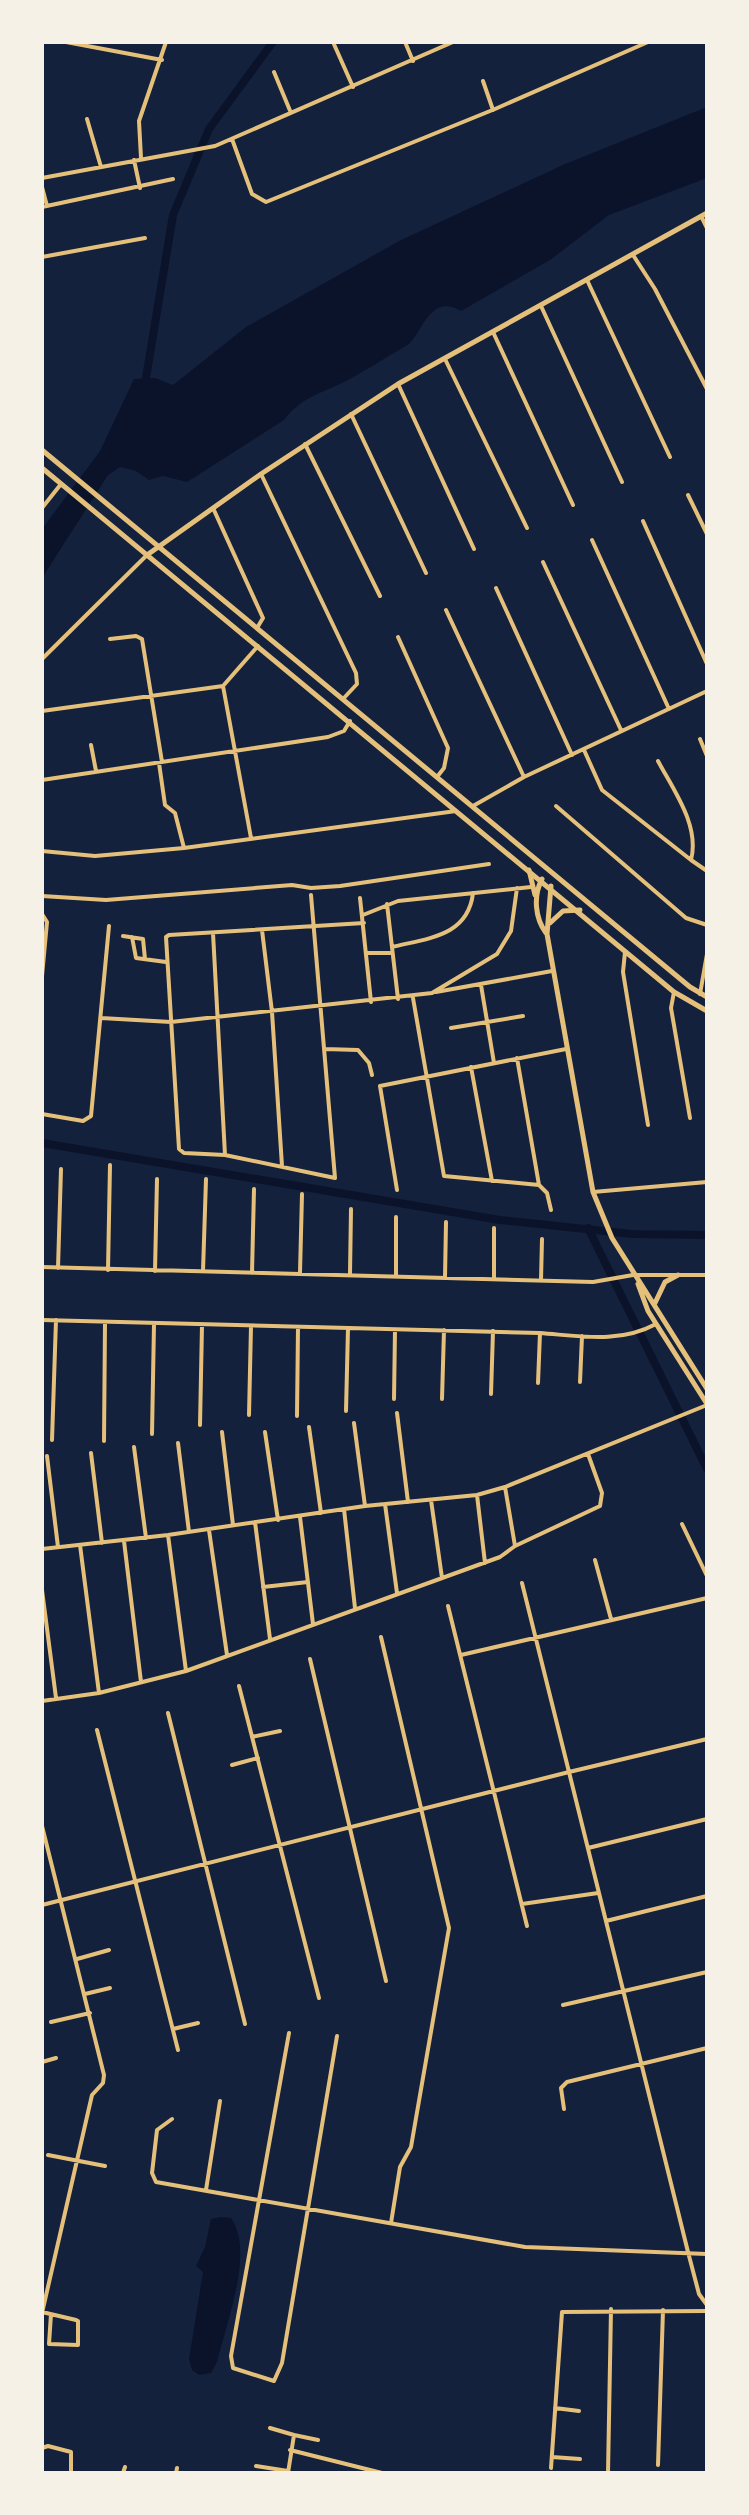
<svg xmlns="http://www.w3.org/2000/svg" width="749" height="2515" viewBox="0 0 749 2515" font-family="Bitter,serif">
<rect width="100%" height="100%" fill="#14213d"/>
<path fill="#0b132b" d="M707 107V178L609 215 550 260 461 311C428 292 422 337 406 346 384 358 363 373 340 384 318 394 300 399 284 420L187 482 163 476 149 480 136 471 120 467 108 475 42 578V529L100 451 134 379 155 378 173 385 246 327 401 240 565 164Z
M221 2217 231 2218C255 2251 226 2324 217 2362L211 2373 199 2375 192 2370 189 2359 203 2272 196 2266 205 2247 211 2219Z"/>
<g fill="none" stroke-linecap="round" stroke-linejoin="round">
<path stroke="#0b132b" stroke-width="8" d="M144 390 173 215 209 129 273 42
M42 1143 500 1220 632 1234 707 1235
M588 1228 707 1469"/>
<path stroke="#e5c07b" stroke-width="4" d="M66 42 162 60
M333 42 353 87
M405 42 413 61
M274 72 291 113
M483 81 493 110
M87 119 101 167
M232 139 252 194 266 202 495 109 648 42
M141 158 139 121 166 42
M134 160 140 188
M42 178 215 146 453 42
M42 187 47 206
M42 207 173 179
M701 216 707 228
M633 255 655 289 707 389
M42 257 145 238
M587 280 670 457
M541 306 622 482
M493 332 573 505
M445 359 527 528
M398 384 474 549
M351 414 426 573
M305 444 380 596
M261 474 356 673 357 684 343 699
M688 495 707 534
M42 508 61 484
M213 508 263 618 257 628
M643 521 707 664
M592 540 669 709
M543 562 621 730
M496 588 572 755
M446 610 524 777
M398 637 448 748 444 768 437 777
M110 639 136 636 142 639 162 762
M42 659 147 555
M223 686 251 838
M42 711 223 686 258 646
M700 739 707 756
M91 745 96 771
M584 750 602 790 691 860
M658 761C674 791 700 826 691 860L707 871
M159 763 165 805 175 813 184 848
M42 780 328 737 344 731 350 721
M473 806 524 777 707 691
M556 806 686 918 707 925
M42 851 95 856 184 848 456 811
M707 871V886
M42 896 106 900 292 885 311 888 340 886 489 864
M360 898 371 1002
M387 904 398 999
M42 914 47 922 42 976
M363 915 398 901 531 887
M262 930 272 1012 282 1166
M213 933 225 1155 184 1153 179 1149 166 937 169 935 364 923
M123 936 143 939 145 959
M132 937 136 958 166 962
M392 947C429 938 468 936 473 893
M625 952 623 972 648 1125
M367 953H392
M481 985 494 1063
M436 992 552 971
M674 992 671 1008 690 1118
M700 994 707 954
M413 998 444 1176 539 1185
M101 1018 171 1022 432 993 497 954 511 931 517 888
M451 1028 523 1016
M42 1040V1038
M325 1049 358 1050 369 1063 372 1075
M517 1058 539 1185 547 1193 551 1210
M471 1067 492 1181
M42 1114 83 1121 91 1116 109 926
M225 1155 335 1178 311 895
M397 1190 380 1086 566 1049
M593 1192 707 1182
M42 1267 593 1282 633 1275H707
M58 1268 61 1169
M108 1270 110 1165
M155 1271 157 1179
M203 1271 206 1179
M252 1273 254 1189
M300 1273 302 1194
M350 1274 351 1209
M396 1276V1217
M445 1278 446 1222
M494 1279V1228
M541 1280 542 1239
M42 1320 540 1333C580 1336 619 1344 656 1324
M580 1382 582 1336
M538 1383 540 1333
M491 1394 493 1331
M394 1399 395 1330
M442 1399 444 1330
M346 1411 348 1328
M397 1413 408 1502
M249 1415 251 1326
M297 1416 298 1327
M354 1423 365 1506
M200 1425 202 1325
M309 1427 321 1513
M222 1432 233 1525
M265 1432 278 1520
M152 1434 154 1324
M52 1440 56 1320
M104 1441 105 1322
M178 1443 189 1532
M134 1447 146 1538
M91 1453 102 1543
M47 1456 58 1547
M505 1487 515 1546
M477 1495 485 1563
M431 1500 442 1578
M385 1504 397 1593
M344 1509 355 1608
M300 1517 313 1624
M255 1522 270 1639
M682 1524 707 1576
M209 1530 227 1655
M168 1535 186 1671
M124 1541 141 1682
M80 1545 99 1693
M42 1549 168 1535 365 1506 477 1495 505 1487 707 1405
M595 1560 611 1619
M522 1583 569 1772 707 1739
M263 1587 308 1582
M42 1590 56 1698
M448 1606 527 1926
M381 1637 449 1928 411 2147 400 2167 391 2223
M461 1655 707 1598
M310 1659 386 1981
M239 1686 319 1998
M42 1701 99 1693 186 1671 500 1557 515 1546 600 1506 602 1493 588 1454
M168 1713 245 2024
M97 1730 178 2050
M252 1737 280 1731
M232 1765 258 1758
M42 1826 104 2075 103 2083 92 2095 42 2313
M588 1848 707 1819
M522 1904 598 1893
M42 1905 569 1772 688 2252 699 2294 707 2305
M606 1921 707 1896
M77 1959 109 1950
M85 1994 110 1988
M563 2005 707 1972
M51 2022 90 2013
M173 2029 198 2023
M289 2033 231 2356 233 2368 274 2381 282 2363 337 2036
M42 2062 56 2058
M564 2109 561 2088 567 2082 707 2048
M172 2119 157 2130 152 2173 156 2182 525 2247 707 2254
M48 2155 105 2166
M206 2190 220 2101
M42 2312 76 2320 78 2321V2345L49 2344 51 2314
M555 2408 579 2411
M270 2428 294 2435 288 2473
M294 2435 318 2440
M42 2448 48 2446 71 2452V2473
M290 2450 382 2473
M552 2457 580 2459
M658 2465 663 2310
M256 2466 288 2471
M551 2468 562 2312 707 2311
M123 2473 125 2467
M176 2473 177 2468
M608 2473 611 2309"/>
<path stroke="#e5c07b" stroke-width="5" d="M147 555 261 474 398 384 707 213
M529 870 535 895
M542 879C533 896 535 918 546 933
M551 886 547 934 593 1192 612 1238 707 1389
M550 923 563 911 580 910
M638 1284 648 1311 707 1404
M655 1303 665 1282 678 1275"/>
<path stroke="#e5c07b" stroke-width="5" d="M42 450 690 987 707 997
M42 468 674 992 707 1011"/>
</g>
<rect width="749" height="2515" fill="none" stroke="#f6f1e7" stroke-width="88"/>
</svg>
